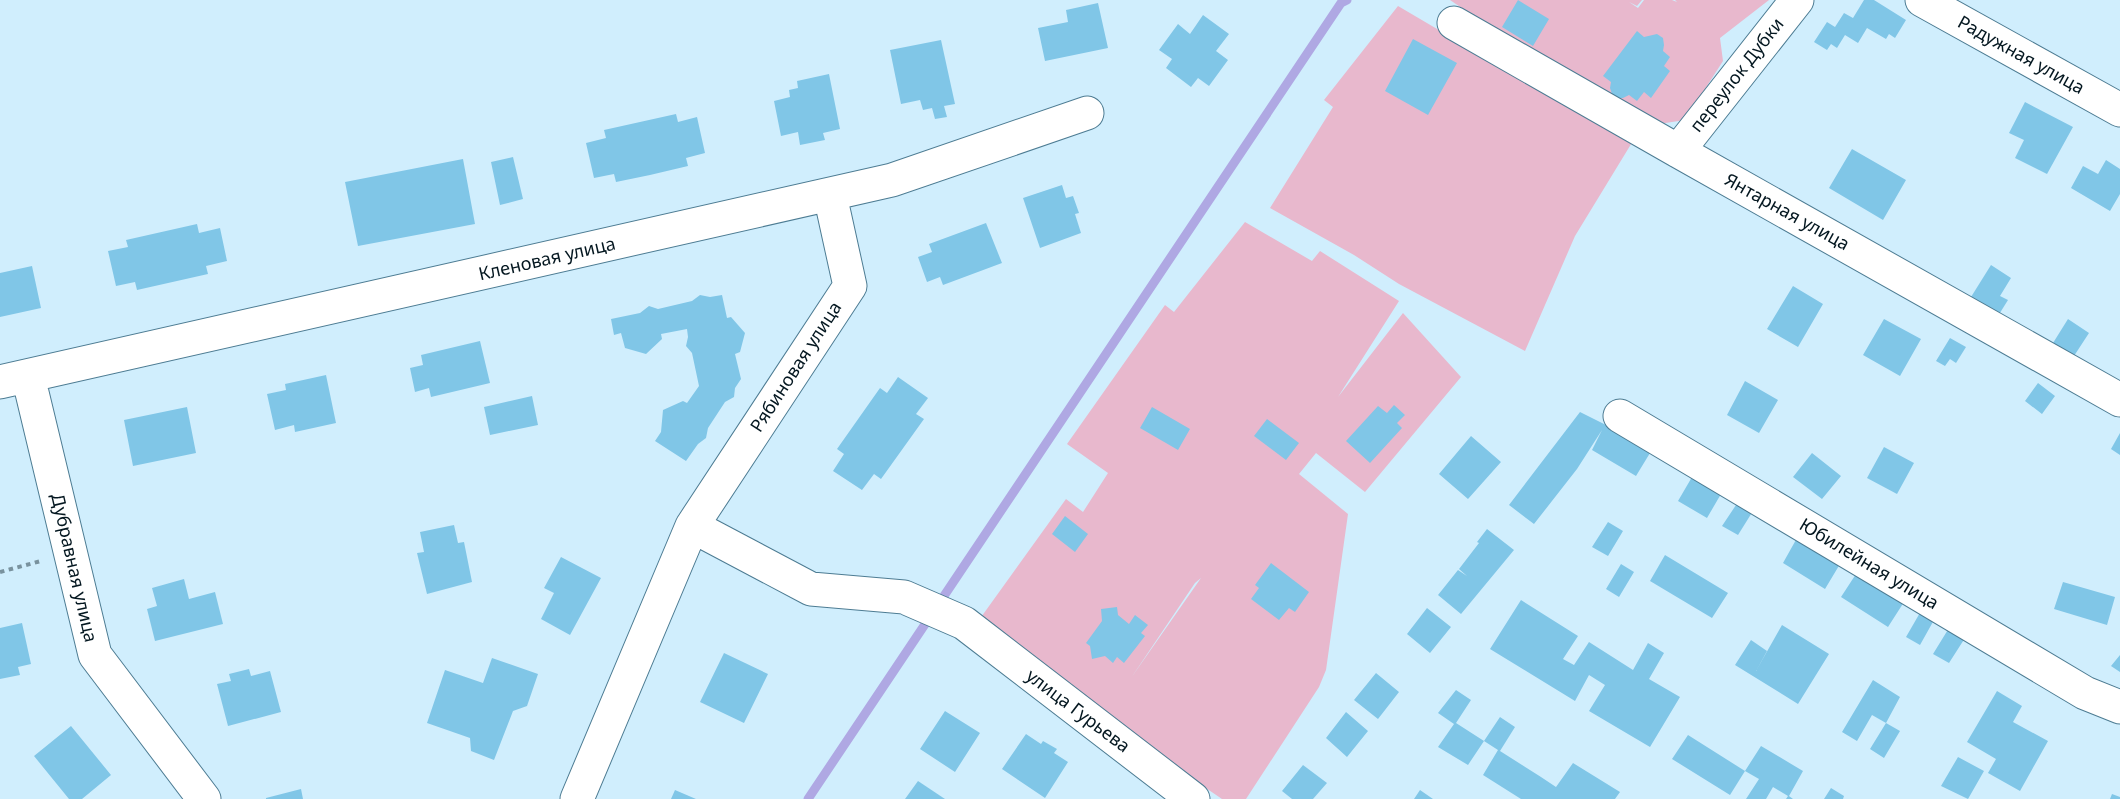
<svg xmlns="http://www.w3.org/2000/svg" width="2120" height="799" viewBox="0 0 2120 799" font-family="'Noto Sans',sans-serif">
<rect width="100%" height="100%" fill="#d0eefd"/>
<path fill="#e8b8cd" fill-rule="evenodd" d="M1450 0H1642L1637 6 1629 2 1638 8 1644 0H1672L1677 2 1675 0H1769L1720 38 1723 61 1685 120 1659 124 1481 21Z
M1398 6 1483 56 1636 136 1575 236 1525 351 1399 284 1354 255 1270 208 1333 107 1324 100Z
M1245 222 1312 261 1320 251 1399 301 1338 397 1403 313 1461 377 1365 492 1316 453 1299 474 1348 514 1326 670 1319 687 1246 799H1222L1131 737 979 620 1066 499 1083 512 1108 473 1067 444 1165 305 1174 312ZM1201 578 1131 678 1195 583Z"/>
<g fill="none" stroke-linecap="round" stroke-linejoin="round">
<path stroke="#afa8e3" stroke-width="9" d="M808 799 1341 3 1347 0"/>
</g>
<path fill="#80c6e7" d="M1518 0 1549 19 1533 46 1502 27Z
M1864 0H1874L1906 20 1895 38 1889 34 1886 39 1867 28 1858 43 1845 35 1837 48 1831 44 1827 50 1814 42 1827 22 1835 27 1844 13 1853 18Z
M1098 3 1108 48 1045 61 1038 28 1068 22 1066 10Z
M1203 15 1229 34 1216 51 1228 60 1209 86 1198 78 1191 87 1166 68 1172 59 1159 50 1178 24 1190 34Z
M1637 31 1644 37 1657 34 1663 38 1664 45 1663 51 1670 57 1664 66 1670 71 1651 98 1644 92 1637 101 1629 95 1623 98H1617L1612 94 1610 88 1611 82 1603 76Z
M1413 39 1457 63 1428 115 1385 91Z
M941 40 955 104 944 106 947 117 935 119 932 108 923 110 920 100 901 104 890 50Z
M829 74 840 129 823 133 825 140 800 145 798 132 781 136 774 101 790 97 789 90 798 88 797 81Z
M2025 102 2073 127 2047 174 2015 158 2024 140 2009 133Z
M676 114 678 122 697 117 705 153 686 158 688 166 650 175 616 182 614 174 594 178 586 143 606 138 604 130Z
M1852 149 1906 180 1883 220 1829 188Z
M513 157 523 199 500 205 491 162Z
M463 159 475 224 358 246 345 182Z
M2106 160 2120 169V194L2110 211 2071 188 2083 166 2098 174Z
M1062 185 1066 198 1073 196 1079 213 1075 214 1081 233 1040 248 1023 198Z
M986 223 1002 263 943 285 940 277 927 282 918 257 932 252 929 244Z
M197 224 199 233 220 228 227 261 206 266 208 274 137 290 135 282 116 286 108 251 128 247 126 240Z
M1991 265 2011 278 2000 296 2008 300 1998 316 1993 310 1971 297Z
M32 266 41 308 0 317V273Z
M1793 286 1823 304 1798 347 1767 329Z
M700 295 710 297 722 295 727 318 731 317 745 333 740 352 735 354 741 379 735 388 734 397 725 402 708 428 706 438 698 444 686 461 655 441 661 432 663 410 683 401 687 403 699 386 692 353 686 346 688 337 687 329 661 334 662 339 646 354 625 348 621 333 614 335 611 319 640 313 649 306 658 309 692 301Z
M1884 319 1921 339 1900 376 1863 355Z
M2068 319 2089 333 2074 356 2053 343Z
M1950 338 1966 347 1956 363 1950 359 1945 366 1936 361Z
M480 341 490 383 431 397 429 388 415 392 410 368 423 365 421 355Z
M326 375 336 423 295 432 294 425 275 430 267 394 286 390 285 384Z
M898 377 928 398 916 414 924 419 881 479 874 474 862 490 833 471 844 454 837 449 880 388 887 393Z
M1745 381 1778 400 1759 433 1727 415Z
M2038 383 2055 396 2042 414 2025 401Z
M532 396 538 425 490 435 484 407Z
M1394 405 1405 415 1397 423 1402 428 1370 463 1346 441 1378 406 1387 413Z
M187 407 196 453 133 466 124 420Z
M1152 407 1190 429 1178 450 1140 428Z
M1580 412 1606 425 1650 453 1636 476 1592 450 1602 430 1577 469 1534 524 1509 505Z
M1267 419 1299 443 1286 460 1254 436Z
M2120 433V455L2111 449Z
M1471 436 1501 462 1468 499 1439 474Z
M1884 447 1914 463 1897 494 1867 478Z
M1812 453 1841 476 1822 499 1793 477Z
M1692 477 1721 494 1707 518 1678 501Z
M1738 502 1753 511 1738 535 1722 526Z
M1065 516 1088 534 1075 552 1052 534Z
M1608 522 1623 531 1608 556 1592 547Z
M454 525 458 543 464 542 472 582 427 594 417 553 424 552 420 532Z
M1487 529 1514 550 1461 614 1438 595 1458 570 1467 576 1459 569 1479 543 1477 542Z
M1797 538 1840 564 1825 589 1783 563Z
M1665 555 1728 593 1712 618 1650 581Z
M561 557 601 578 570 635 541 619 554 593 544 588Z
M1271 563 1309 592 1295 612 1289 608 1279 620 1251 599 1259 588 1255 585Z
M1621 564 1634 572 1619 597 1606 589Z
M1856 574 1904 602 1888 627 1841 597Z
M184 579 189 599 215 592 223 624 155 641 147 609 157 606 152 588Z
M2063 582 2115 597 2107 625 2054 609Z
M1521 600 1578 636 1563 659 1574 665 1589 642 1633 670 1648 643 1664 653 1649 679 1680 697 1650 747 1589 711 1605 685 1589 675 1575 701 1490 649Z
M1117 607 1118 615 1129 624 1135 615 1148 625 1141 633 1145 636 1124 663 1117 657 1113 663 1105 656 1092 659 1090 646 1086 643 1102 621 1101 609Z
M1427 608 1451 627 1430 653 1407 634Z
M1921 611 1934 620 1920 645 1906 637Z
M22 623 31 664 18 667 20 675 0 679V628Z
M1782 625 1829 654 1798 704 1735 665 1751 640 1767 651 1756 671Z
M1949 628 1965 638 1949 663 1933 654Z
M724 653 768 674 744 723 700 702Z
M2120 655V672L2111 666Z
M492 658 538 674 527 706 513 711 494 760 471 751 470 738 427 723 445 670 483 683Z
M249 669 251 676 270 671 281 712 228 726 217 684 231 681 229 674Z
M1376 673 1399 692 1378 719 1354 700Z
M1873 680 1900 697 1886 723 1872 715 1857 741 1842 732Z
M1456 690 1471 700 1456 723 1484 741 1500 717 1515 727 1500 751 1541 777 1556 787 1573 763 1620 792 1615 799H1521L1483 775 1498 750 1484 741 1468 765 1438 747 1454 724 1438 713Z
M1997 691 2022 706 2013 722 2048 741 2020 791 1988 773 1996 759 1967 742Z
M945 711 980 733 955 772 920 749Z
M1346 712 1368 731 1347 757 1326 738Z
M1886 723 1900 731 1884 758 1870 749Z
M71 726 111 775 82 799H69L34 756Z
M1026 734 1041 744 1043 741 1057 749 1054 753 1068 762 1045 798 1002 769Z
M1688 735 1745 771 1730 795 1672 759Z
M1761 746 1803 771 1789 796 1793 799H1786L1788 796 1773 787 1766 799H1746L1759 779 1745 771Z
M1958 757 1984 771 1968 799 1941 786Z
M1303 765 1327 783 1313 799H1292L1282 791Z
M918 781 945 799H905Z
M1831 788 1844 796 1843 799H1824Z
M301 789 303 799H266V798Z
M675 790 696 799H671Z
M1420 790 1433 799H1414Z
M2112 794 2120 797V799H2110Z"/>
<g fill="none" stroke-linecap="round" stroke-linejoin="round">
<g stroke="#4d7c93" stroke-width="35">
<path id="minor" d="M1922 0 2120 110
M1454 23 1678 151 2120 400
M1678 151 1797 0
M28 376 95 655 204 799
M0 382 892 180 1087 113
M1620 416 2085 693 2120 707
M692 526 850 286 830 195
M577 799 692 526 811 589 904 597 964 623 1193 799"/>
</g>
<path stroke="#79929e" stroke-width="4" stroke-dasharray="4.5 4.5" stroke-linecap="butt" d="M0 572 41 561"/>
<use href="#minor" stroke="#fff" stroke-width="33"/>
</g>
<g text-anchor="middle" stroke-width="4.5" stroke-linejoin="round" paint-order="stroke">
<g font-size="18" fill="#041720" stroke="#fff">
<text transform="translate(2021 55) rotate(29)" y="6">Радужная улица</text>
<text transform="translate(1737 75) rotate(-52)" y="6">переулок Дубки</text>
<text transform="translate(1787 212) rotate(29)" y="6">Янтарная улица</text>
<text transform="translate(547 259) rotate(-13)" y="6">Кленовая улица</text>
<text transform="translate(796 367) rotate(-57)" y="6">Рябиновая улица</text>
<text transform="translate(1869 564) rotate(31)" y="6">Юбилейная улица</text>
<text transform="translate(74 568) rotate(77)" y="6">Дубравная улица</text>
<text transform="translate(1078 711) rotate(37)" y="6">улица Гурьева</text>
</g>
</g>
</svg>
